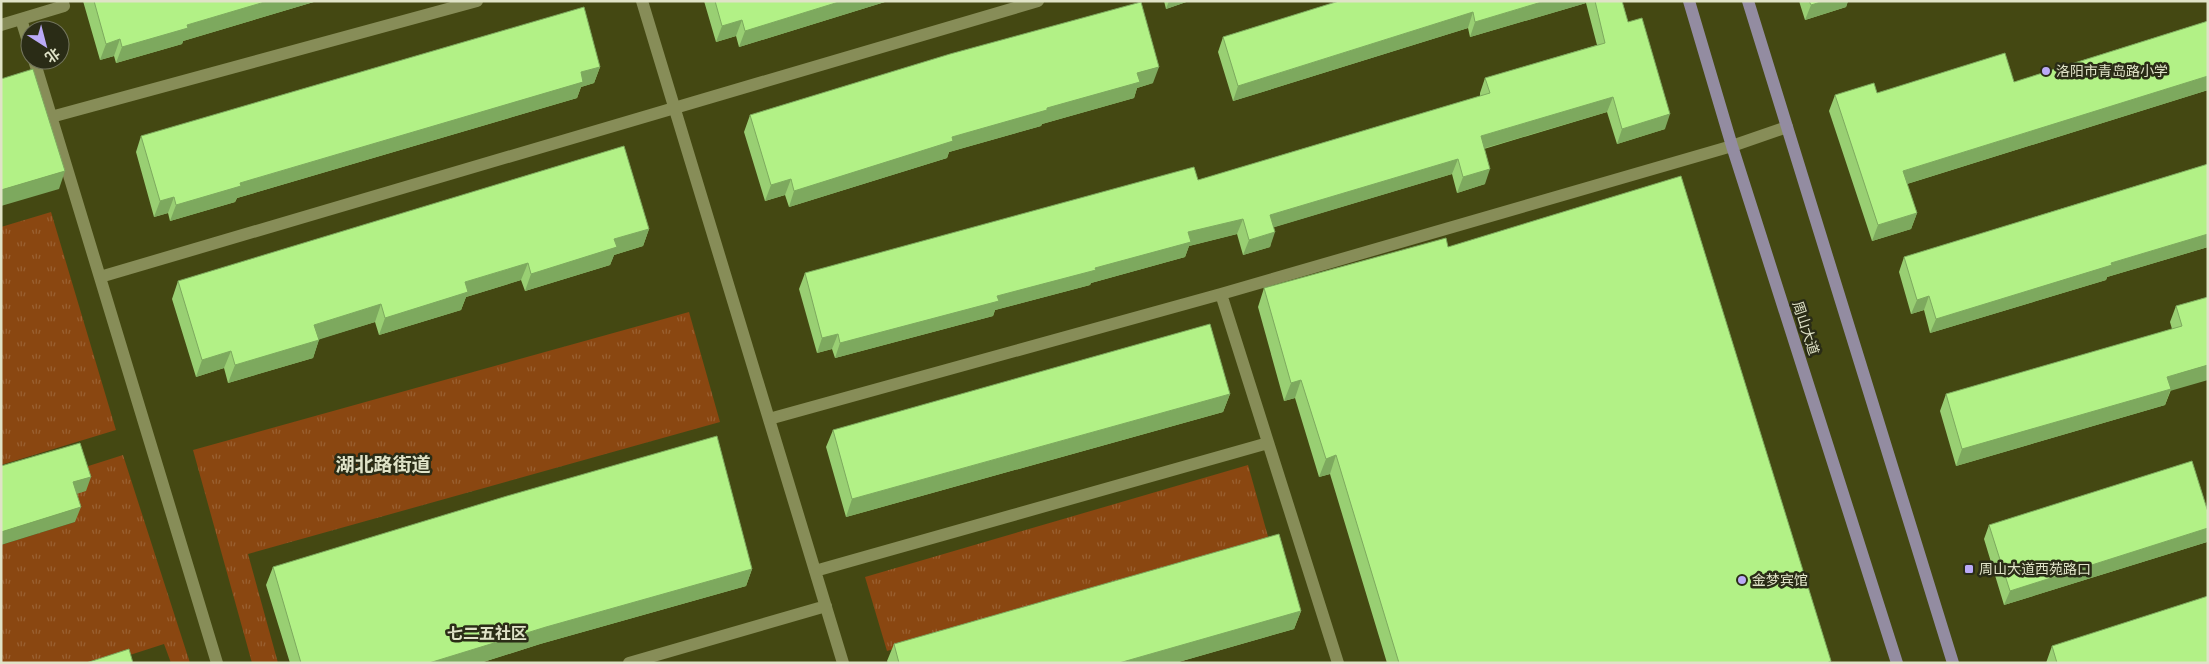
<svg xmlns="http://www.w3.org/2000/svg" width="2209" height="664" viewBox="0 0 2209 664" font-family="Quicksand,'Noto Sans SC',sans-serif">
<defs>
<pattern id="grass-tufts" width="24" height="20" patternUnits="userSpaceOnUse" patternTransform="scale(1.25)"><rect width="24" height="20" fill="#8a4711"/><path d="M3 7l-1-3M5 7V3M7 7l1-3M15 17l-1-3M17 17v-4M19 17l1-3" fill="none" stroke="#9a6132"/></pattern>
</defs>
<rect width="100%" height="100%" fill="#444812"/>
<path fill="url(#grass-tufts)" d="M51 212 116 430 1 465V227Z
M689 312 720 422 248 554 278 663H252L193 450Z
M123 455 190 663H171L164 644 105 663H1V545L75 522 67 497 79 469Z
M1248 465 1269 540 887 651 865 577Z"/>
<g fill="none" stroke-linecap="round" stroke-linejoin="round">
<path stroke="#878d58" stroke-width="12" d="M642 1 843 663
M21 19 30 48
M1 25 64 6 62 1
M34 60 217 663
M51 117 477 1
M100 277 1038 1
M1221 294 1338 663
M769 419 1221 294 1732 146 1787 127
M815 571 1268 443
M629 663 826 606"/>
<path stroke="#938ca1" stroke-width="12" d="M1689 1 1732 146 1897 663
M1748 1 1953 663"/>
</g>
<path fill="#99cf73" d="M83 1H317L183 41 182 44 116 63 114 56 100 60Z
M704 1H888L739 47 736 36 716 42Z
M1164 1H1189L1166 9Z
M1339 1H1622L1628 22 1665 129 1617 144 1607 112 1484 149 1485 184 1457 193 1452 174 1274 227 1270 247 1243 255 1237 234 1189 246 1185 257 1091 283 1090 285 995 310 993 316 835 358 832 349 817 353 799 289 805 273 1198 180 1480 96V93L1485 78 1597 45 1586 3 1470 37 1468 28 1233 101 1218 52 1223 37Z
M1799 1H1848L1846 7 1805 20Z
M2208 21V90L1907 184 1917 213 1911 229 1872 241 1829 111 1835 95 1877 93 2014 82Z
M600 67 594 83 581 87 577 98 237 198 235 202 170 221 168 213 154 217 136 152 141 136Z
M1153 83 1137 88 1134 98 1042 124 1041 126 949 152 947 158 789 207 785 195 765 201 744 132 750 115Z
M2208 164V247L2107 277 2106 280 1930 333 1924 310 1911 314 1899 272 1904 257Z
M649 229 643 246 614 255 610 265 525 291 521 280 466 297 461 310 379 335 375 322 319 339 313 358 228 383 224 368 196 377 172 299 178 281Z
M1448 247 1831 661V663H1387L1330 474 1319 477 1295 398 1284 401 1258 307 1264 288Z
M2208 297 2165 405 1956 466 1940 411 1946 394 2172 329 2170 322 2176 306Z
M1230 394 1223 412 846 517 826 447 833 430Z
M2208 512V539L2207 542 2004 605 1984 539 1989 525Z
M273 567 752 569 746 586 540 644 480 663H290L266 585Z
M1301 611 1294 629 1175 663H888L887 661 894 644Z
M2052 646 2208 663H2046Z"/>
<path fill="#7da95e" d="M268 1H317L183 41 182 44 116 63 122 47 187 25Z
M842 1H888L739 47 745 31Z
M1169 1H1189L1166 9Z
M1545 1H1586V3L1470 37 1475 22Z
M1824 1H1848L1846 7 1805 20 1811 5Z
M1473 12 1468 28 1233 101 1238 86Z
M742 20 736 36 716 42 722 26Z
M120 39 114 56 100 60 106 44Z
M600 67 594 83 581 87 577 98 237 198 235 202 170 221 176 205 240 183 581 72Z
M1159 67 1153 83 1137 88 1134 98 1042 124 1041 126 949 152 947 158 789 207 794 191 952 137 1047 108 1137 73Z
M2208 76V90L1897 187 1903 171Z
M1613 97 1607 112 1475 151 1481 136Z
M1670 114 1665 129 1617 144 1622 129Z
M1458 159 1452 174 1265 230 1270 215Z
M1490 169 1485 184 1457 193 1463 177Z
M65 171 59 189 1 206V190Z
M791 179 785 195 765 201 771 185Z
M174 197 168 213 154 217 160 201Z
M1917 213 1911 229 1872 241 1878 225Z
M1243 219 1237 234 1189 246 1185 257 1091 283 1090 285 995 310 993 316 835 358 840 343 997 296 1095 268 1188 232Z
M649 229 643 246 614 255 610 265 525 291 531 274 614 239Z
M1275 232 1270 247 1243 255 1249 240Z
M2208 234V247L2107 277 2106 280 1930 333 1936 319 2111 263Z
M528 263 521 280 466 297 461 310 379 335 385 318 465 282Z
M1929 296 1924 310 1911 314 1917 300Z
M381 304 375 322 308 343 314 325Z
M838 334 832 349 817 353 822 338Z
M319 340 313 358 228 383 235 365Z
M231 351 224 368 196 377 202 360Z
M2208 365V380L2170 391 2165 405 1956 466 1962 449 2167 377Z
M1301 380 1295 398 1284 401 1291 383Z
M1230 394 1223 412 846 517 852 499Z
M1336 455 1330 474 1319 477 1326 459Z
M91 477 86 491 67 497 73 482Z
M81 507 75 522 1 545V532Z
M2208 528V539L2207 542 2004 605 2010 591Z
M752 569 746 586 540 644 480 663H429L546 627Z
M1301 611 1294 629 1175 663H1119Z"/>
<path fill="#b2f186" stroke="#7da95e" d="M94 1H268L187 25 188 28 122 47 120 39 106 44Z
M715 1H842L745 31 742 20 722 26Z
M1339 1H1545L1475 22 1473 12 1238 86 1223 37Z
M1595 1H1622L1628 22 1642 18 1670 114 1622 129 1613 97 1481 136 1490 169 1463 177 1458 159 1270 215 1275 232 1249 240 1243 219 1188 232 1191 242 1095 268 1096 270 997 296 999 301 840 343 838 334 822 338 805 273 1194 167 1198 180 1490 93 1485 78 1605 43Z
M1809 1H1824L1811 5Z
M1141 2 1159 67 1137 73 1140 82 1047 108V110L952 137 953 141 794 191 791 179 771 185 750 115 950 54Z
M584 7 600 67 581 72 583 82 240 183 241 186 176 205 174 197 160 201 141 136Z
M2208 21V76L1903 171 1917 213 1878 225 1835 95 1874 83 1877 93 2005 53 2014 82Z
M33 69 65 171 1 190V79Z
M624 146 649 229 614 239 617 247 531 274 528 263 465 282 468 292 385 318 381 304 314 325 319 340 235 365 231 351 202 360 178 281Z
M2208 164V234L2111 263 2112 265 1936 319 1929 296 1917 300 1904 257Z
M1681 176 1831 661 1827 663H1399L1336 455 1326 459 1301 380 1291 383 1264 288 1446 238 1448 247Z
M2208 297V365L2167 377 2171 389 1962 449 1946 394 2182 326 2176 306Z
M1210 324 1230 394 852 499 833 430Z
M717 436 752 569 546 627 429 663H301L273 567 507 496Z
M80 443 91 477 73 482 81 507 1 532V466Z
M2192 461 2208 512V528L2010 591 1989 525Z
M1279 534 1301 611 1119 663H899L894 644Z
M2208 596V663H2057L2052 646Z
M129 649 133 663H86Z"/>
<g fill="#baaaf6" stroke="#2a2c16" stroke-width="2">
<circle cx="2046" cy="71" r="5"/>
<rect x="1964" y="564" width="10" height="10" rx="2.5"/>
<circle cx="1742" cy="580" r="5"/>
</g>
<g text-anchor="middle" stroke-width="5" stroke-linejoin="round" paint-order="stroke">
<g font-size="14" fill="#e0e3c8" stroke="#2a2c16" text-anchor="start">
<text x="2056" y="76">洛阳市青岛路小学</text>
<text x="1979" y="574">周山大道西苑路口</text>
<text x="1752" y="585">金梦宾馆</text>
</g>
<g font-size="14" fill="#e0e3c8" stroke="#2a2c16">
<text transform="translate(1806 328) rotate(72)" y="5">周山大道</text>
</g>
<g font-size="16" font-weight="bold" fill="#e0e3c8" stroke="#2a2c16">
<text x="487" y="639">七二五社区</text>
</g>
<g font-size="19" font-weight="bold" fill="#e0e3c8" stroke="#2a2c16">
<text x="383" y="471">湖北路街道</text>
</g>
</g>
<rect width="2209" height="664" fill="none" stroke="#e0e3c8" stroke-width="5"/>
<g transform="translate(45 45) rotate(144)"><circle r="24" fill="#2a2c16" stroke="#73755d"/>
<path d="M0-4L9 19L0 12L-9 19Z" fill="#baaaf6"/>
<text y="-8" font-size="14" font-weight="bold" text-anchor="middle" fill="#e0e3c8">北</text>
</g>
</svg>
